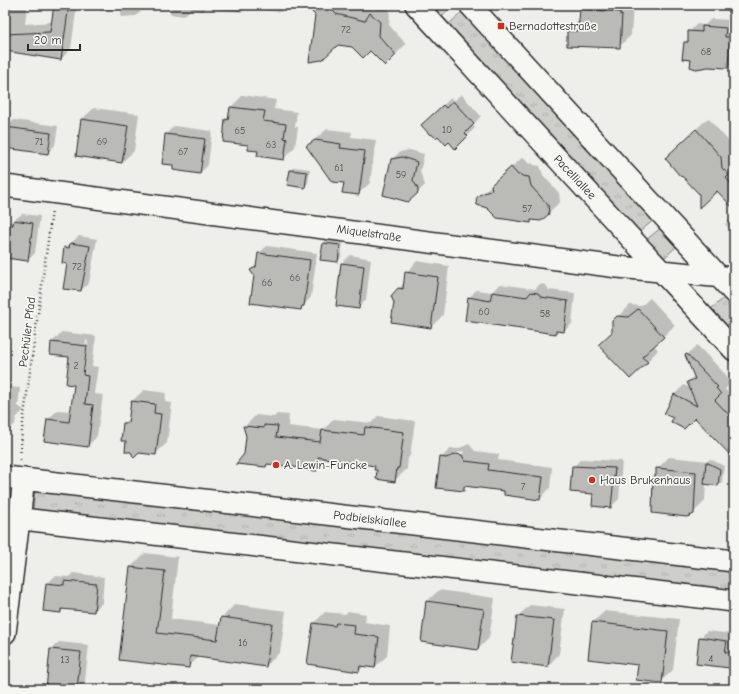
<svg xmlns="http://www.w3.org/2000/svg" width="739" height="694" viewBox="0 0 739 694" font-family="'Comic Neue',sans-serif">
<defs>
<pattern id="grass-tufts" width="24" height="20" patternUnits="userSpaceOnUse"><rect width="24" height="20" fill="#cececa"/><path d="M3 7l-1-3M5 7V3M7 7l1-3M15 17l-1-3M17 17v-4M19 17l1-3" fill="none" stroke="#b1b1ae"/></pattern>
</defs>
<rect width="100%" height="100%" fill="#eeeeea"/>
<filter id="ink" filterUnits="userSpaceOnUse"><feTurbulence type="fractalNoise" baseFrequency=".025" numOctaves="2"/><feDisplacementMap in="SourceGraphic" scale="8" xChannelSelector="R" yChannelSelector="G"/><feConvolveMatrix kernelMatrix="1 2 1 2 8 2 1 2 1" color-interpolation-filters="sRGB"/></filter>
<g filter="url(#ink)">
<path fill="url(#grass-tufts)" stroke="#7c7c7a" d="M429 5H454L440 18Z
M463 11 655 219 638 233 447 26Z
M662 227 677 246 664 258 646 240Z
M724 298H728L734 305V330L731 333 712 312V308Z
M35 491 734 571V590L33 511Z"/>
<path fill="#0003" fill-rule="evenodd" d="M5 5 27 6 25 24 52 22 54 6 44 5H77L71 49 61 59 5 51Z
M96 5H147L136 16 121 17V9L100 11V7Z
M171 5H288L280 12 246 8 242 12 206 8 203 11 191 9 184 16 170 14Z
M316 5H352L374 10 379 5H384L390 11 389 25 406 44 385 65 371 49 352 46 316 15Z
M585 5H633L631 35 619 47 568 45V31L580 19V10Z
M711 19 733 20 734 61 728 67 692 59 685 42 689 38V32L697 24 705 25Z
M461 94 481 116 473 125 475 128 455 147 430 117 451 98 454 101Z
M243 95 276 100 274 109 297 112 295 127H298L295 147 283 159 260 150 250 144 226 120 230 116 231 107Z
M94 108 139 114 134 151 122 162 82 119Z
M708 118 732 145 734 185 722 196 717 190 700 194 678 146Z
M14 120 58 126 55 145 48 153 5 147 6 128Z
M174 126 212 131 208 165 200 173 174 164 163 163 166 134Z
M327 129 352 132 351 137 376 140 370 183 358 194 307 146Z
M410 150 424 154 420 172 425 185 418 192 392 159 400 152Z
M523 157 530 164 532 163 534 165 540 166 543 175 559 193 560 202 548 213 531 221 478 197Z
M294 167 310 169 308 183 305 187 291 170Z
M22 214 40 216 35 253 28 260 5 257V221L11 222Z
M734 215V233H733L725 224Z
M79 236 97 239 89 283 81 290 68 263 65 248Z
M327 239 343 242 341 258 337 261 324 243Z
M267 246 317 253 311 297 301 309 255 276 251 270 258 264 259 253Z
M350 255 371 259 366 300 358 308 342 263Z
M417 261 449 266 443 315 431 327 392 296 404 283 406 273Z
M500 284 535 289 540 284 546 285 549 290 575 293 572 324 564 331H558L556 333 469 298 476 290 492 292Z
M650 298 675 325 654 345 658 350 647 362 613 331V321L630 305 641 306Z
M62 332 96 336 92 366 98 367 94 394 103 395 97 436 88 446 48 419 58 410 71 411 75 384 70 356 51 354 52 342ZM86 340 88 341 84 375H82Z
M697 345 727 376 726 378 731 383 725 389 734 400V439L695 417H674V395L684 385 690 388 688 382 695 375 687 355Z
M5 379 10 380 9 387 20 388 18 406 24 410 16 418 15 424 5 434Z
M144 390 166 393 165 402 172 403 167 443 155 454 127 440 124 423 130 417 132 401Z
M277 414 289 415 288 426 323 430 334 419 371 423 378 416 415 421 410 456 408 458 407 469 395 480 376 465 328 458 316 470 304 467 269 463 266 466 245 454 247 436 245 426 256 415 274 417Z
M469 444 475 451 499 454 498 460 552 467 550 488 540 499 505 490 468 485 463 490 441 458 451 448 457 449ZM463 451 464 453 448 459V456Z
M669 457 708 461 710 459 724 466 722 482 718 485 706 484 705 501 693 513 657 475V469Z
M581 459 622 461 619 499 611 507 594 494 573 467Z
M145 553 178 557 171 619 220 625 222 618 235 604 286 611 280 652 266 666 199 657 188 667 120 659 131 567Z
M73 573 104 577 102 603 94 611 65 608 60 612 47 584 55 576 69 577Z
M439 590 495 598 489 638 478 649 427 601Z
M530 605 565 609 559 654 548 666 518 616Z
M348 611 366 614 365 622 390 626 387 656 375 667 364 666 359 671 314 623 325 612 345 614Z
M605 611 679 619 673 670 661 681 639 664 593 622Z
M707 631 733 634 732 645H734V663L730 667 700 638Z
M59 642 89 645 84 689H47L51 649Z"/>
<path fill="#babab7" stroke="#2b2b2b" d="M54 5H69L61 60 5 51V34L50 32Z
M305 5H327L336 14 365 21 370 13 380 22 379 36 396 55 385 66 370 51 363 58 352 47 338 45 322 60 309 62 315 15Z
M580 9 620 12V15H622L620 48 567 46V31H578Z
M702 26 726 28 725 37H730L728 68 708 67 696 69 690 67 691 60 682 59 684 42H688V31L702 32Z
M453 101 474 124 465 133 468 136 455 149 449 142 446 145 438 136 436 138 431 134 430 135 421 125 443 105 446 108Z
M230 107 265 111 263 121 286 124 284 138 287 139 284 160 257 156 258 151 248 150V145L223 142 225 119 228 120Z
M81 119 128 126 122 163 76 156Z
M5 127 51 133 48 154 5 148Z
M696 129 721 157 722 168 729 175 726 178 734 187V209L717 191 699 208V194L683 177 680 176 665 158Z
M165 134 205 139 200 174 173 170V165L162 164Z
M315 140 341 144 340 148 365 151 359 195 342 193 344 183 332 182 306 146Z
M402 157 417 162 413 180 418 189V193L408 202 383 195 391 159Z
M511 167 518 175 520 174 522 176 529 177 531 186 548 205 549 214 541 221 531 220V223L497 218 487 208 477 205 476 199 479 195 492 190 491 185Z
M290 170 307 172 305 188 287 185Z
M14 220 33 223 28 261 5 258V229L7 225H13Z
M70 243 90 246 81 291 63 289 67 264 62 263 64 247 69 248Z
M323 243 340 245 338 262 320 260Z
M258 253 310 260 304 306H302L301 310 250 303 254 276 250 270 256 267Z
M341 263 364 266 359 309 336 306Z
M405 272 438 277 431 328 391 322 394 303 391 296 398 288 403 289Z
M492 292 527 297 531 292 538 293 541 297 568 301 564 332 556 331V334L465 321 468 297 490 301Z
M638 309 664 337 642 357 648 362 630 379 598 345 612 332V321L617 316 628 317Z
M51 342 87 346 83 375 88 376 85 404 93 405 88 447 44 441 47 419 69 422 74 385 66 384 69 357 50 355Z
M687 354 718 387 716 388 721 394 715 400 734 420V459L695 418 684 429 671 422 673 418 664 414 674 394 697 406 687 382 695 379 685 355Z
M131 401 155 404 154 413 161 414 156 455 139 453 134 458 131 452H125L126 441H121L123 423H128Z
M264 425 278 426 276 437 320 442 322 430 364 435 365 427 404 432 399 468H397L395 482 376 479 377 470H374L375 466 318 457 317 471 302 470V468L267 464 266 467 236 464 244 454 246 436 243 426 264 428Z
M456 454 462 455 465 461 489 464 488 470 543 477 540 500 504 495V491L464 486V491L436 488 440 457 446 458Z
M706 462 720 469 718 486 704 484Z
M572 466 615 468 611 508 592 506 593 494 570 492Z
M656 468 696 472 694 514 687 517 652 513 653 477 656 475Z
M130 567 165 571 157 633 217 640 221 617 272 624 266 667 190 656 189 668 119 660Z
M64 581 97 584 94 612 61 609V613L43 611 46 583 64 585Z
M426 601 484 609 478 650 421 642Z
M517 616 554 620 548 667 511 662Z
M592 622 668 631 662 683 636 680 638 665 588 659Z
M313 623 335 626 336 623 355 625 354 634 379 637 375 668 360 666 359 672 307 664Z
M699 637 727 641 725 652H733L730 668 696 664Z
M50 649 81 652 77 689H46Z"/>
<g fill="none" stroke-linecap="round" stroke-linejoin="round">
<g stroke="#2b2b2b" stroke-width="24">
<path id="minor" d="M416 5 734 350
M470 5 734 293
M5 186 618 267 734 278
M5 477 734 561
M5 517 734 601
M5 633 24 479"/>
</g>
<path stroke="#2b2b2b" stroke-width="2.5" stroke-dasharray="1 3" stroke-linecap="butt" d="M20 460 22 430 52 211"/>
<use href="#minor" stroke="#f6f6f2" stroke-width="21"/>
</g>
</g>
<g fill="#c8321e" stroke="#f6f6f2" stroke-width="1.5">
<rect x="497" y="22" width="8" height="8" rx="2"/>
<circle cx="276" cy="465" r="4"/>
<circle cx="592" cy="480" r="4"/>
</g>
<g text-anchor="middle" stroke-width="3.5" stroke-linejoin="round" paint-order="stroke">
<g font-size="10" fill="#4f4f4e">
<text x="346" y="33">72</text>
<text x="706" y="55">68</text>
<text x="447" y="133">10</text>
<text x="240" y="134">65</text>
<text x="39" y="145">71</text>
<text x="102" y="145">69</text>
<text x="271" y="148">63</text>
<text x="183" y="155">67</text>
<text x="339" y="171">61</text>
<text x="401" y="178">59</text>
<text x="527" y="212">57</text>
<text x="77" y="270">72</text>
<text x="295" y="281">66</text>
<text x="267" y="286">66</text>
<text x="484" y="315">60</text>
<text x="545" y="317">58</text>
<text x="76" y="369">2</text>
<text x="523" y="490">7</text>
<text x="243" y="646">16</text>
<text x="711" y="662">4</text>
<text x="65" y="663">13</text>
</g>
<g font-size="12" fill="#2b2b2b" stroke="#f6f6f2" text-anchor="start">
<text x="509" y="30">Bernadottestraße</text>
<text x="284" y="469">A. Lewin-Funcke</text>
<text x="600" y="484">Haus Brukenhaus</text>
</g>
<g font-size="12" fill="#2b2b2b" stroke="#f6f6f2">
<text transform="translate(575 177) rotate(47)" y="4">Pacelliallee</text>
<text transform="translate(369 233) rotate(8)" y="4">Miquelstraße</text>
<text transform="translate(27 332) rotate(-83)" y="4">Pechüler Pfad</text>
<text transform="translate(370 519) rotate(7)" y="4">Podbielskiallee</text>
</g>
</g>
<rect width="739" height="694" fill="none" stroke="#f6f6f2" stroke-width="20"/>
<rect x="10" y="10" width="719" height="674" fill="none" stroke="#2b2b2b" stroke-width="1.5" filter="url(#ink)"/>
<path d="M28 44v6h52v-6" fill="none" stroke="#2b2b2b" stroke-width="2"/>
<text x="34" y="44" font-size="12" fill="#2b2b2b" stroke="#f6f6f2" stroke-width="3" paint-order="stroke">20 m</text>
</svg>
